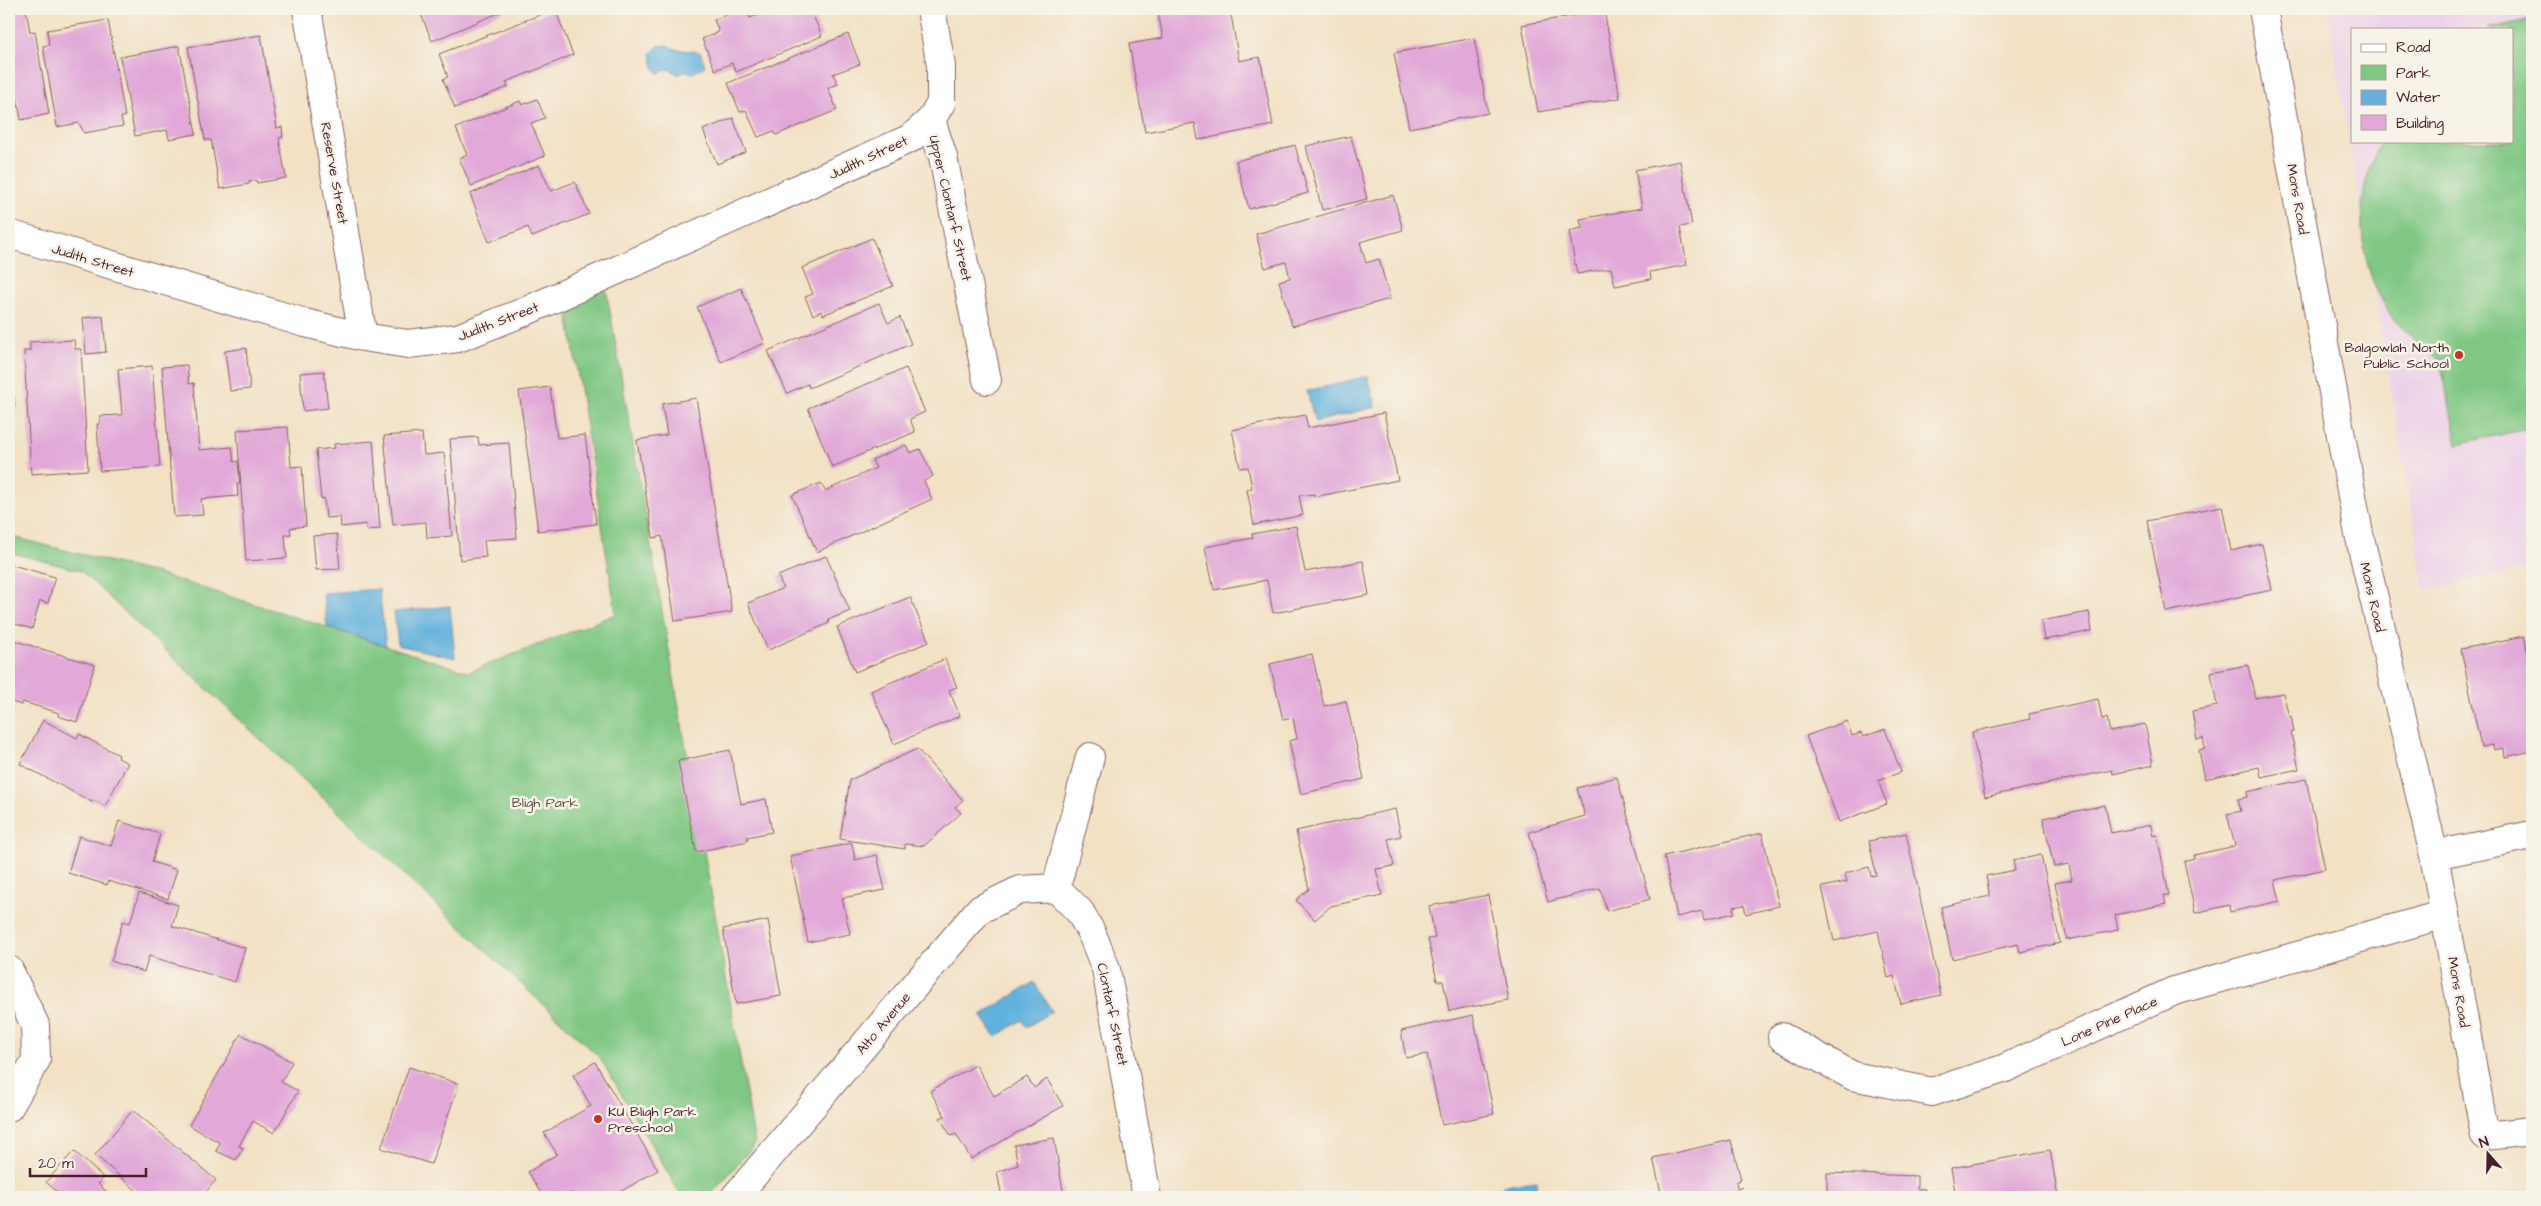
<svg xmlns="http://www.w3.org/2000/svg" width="2541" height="1206" viewBox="0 0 2541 1206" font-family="'Architects Daughter',sans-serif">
<rect width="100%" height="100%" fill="#f7f3e8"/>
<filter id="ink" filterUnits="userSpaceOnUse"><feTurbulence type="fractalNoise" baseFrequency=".02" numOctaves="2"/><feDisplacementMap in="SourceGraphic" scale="10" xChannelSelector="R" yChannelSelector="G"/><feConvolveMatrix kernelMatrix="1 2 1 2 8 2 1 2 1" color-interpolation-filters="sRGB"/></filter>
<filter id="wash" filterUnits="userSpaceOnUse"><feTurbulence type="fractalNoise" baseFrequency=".0096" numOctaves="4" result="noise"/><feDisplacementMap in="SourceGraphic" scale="20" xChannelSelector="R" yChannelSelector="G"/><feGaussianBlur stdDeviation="1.12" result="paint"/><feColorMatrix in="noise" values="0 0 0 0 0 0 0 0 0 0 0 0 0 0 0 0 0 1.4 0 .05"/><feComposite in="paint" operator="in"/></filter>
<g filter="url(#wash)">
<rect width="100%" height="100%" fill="#f2e1c5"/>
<path fill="#edd0e8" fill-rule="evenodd" d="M2327 9H2532V568L2425 590ZM2352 29H2512V141H2352Z"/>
<path fill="#7fc783" stroke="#647357" d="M2532 19V428L2457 444C2454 431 2443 365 2438 359 2432 352 2422 347 2414 340 2407 334 2400 325 2394 318 2356 271 2351 193 2382 141H2512V29H2487Z
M604 277 755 1144 709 1197H682L600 1058 81 571 9 552V536L155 573 469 672 616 614 565 295Z"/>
<path fill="#61b1dc" stroke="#566884" d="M667 45C676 52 689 49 701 53L705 66 693 73 685 71 679 75 670 69 658 73 654 68 651 53 658 46Z
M1368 376 1376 407 1315 422 1307 391Z
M379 589 386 646 327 627 323 593Z
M450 606 455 658 398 645 394 612Z
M1034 982 1052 1011 1027 1027 1022 1020 996 1037 981 1015Z
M1537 1181 1536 1197H1504L1503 1185Z"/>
<g id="blocks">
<path fill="#e1a8d8" d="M9 9H26L30 32 35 31 49 114 21 120 13 74H9Z
M425 9H508L432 41 420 12Z
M555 9 573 55 506 82 508 87 455 108 443 79 448 77 439 54Z
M741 9H746L750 18 773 9H785L788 15 804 9H810L822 36 736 72 732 63 715 70 702 39 719 32 714 20Z
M1157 9H1230L1239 61 1260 57 1273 125 1198 140 1195 123 1145 132 1129 44 1163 38Z
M1604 10 1620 98 1538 112 1522 25Z
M108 20 125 117H121L123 126 84 133 79 123 57 127 43 46 49 45 47 30Z
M848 34 860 64 833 74 838 84 828 88 837 110 776 135 774 131 758 137 746 110 740 112 728 83Z
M261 35 277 128 282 127 283 137 279 138 286 178 257 183 256 180 249 182V184L220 189 211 140H205L188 47Z
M1474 38 1488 113 1409 128 1394 53Z
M179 46 196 134 169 139 167 130 135 136 120 57Z
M537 99 545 118 531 123 545 156 471 186 459 158 467 155 456 128 520 101 522 105Z
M733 118 746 152 717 164 703 130Z
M1351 136 1367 199 1322 210 1306 146Z
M1295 145 1308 193 1249 209 1236 161Z
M1680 161 1692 225 1680 227 1687 265 1650 272 1651 279 1615 286 1611 268 1577 274 1569 231 1582 228 1580 219 1642 208 1635 170Z
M539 165 551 191 575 182 589 214 532 237 528 227 489 242 470 194Z
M1393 195 1403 230 1360 242 1366 263 1379 259 1390 299 1292 326 1279 281 1290 278 1286 262 1265 268 1256 234Z
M872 238 893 286 823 315 821 311 813 315 805 297 813 294 802 268Z
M741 288 765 343 721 362 697 307Z
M879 303 888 323 900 317 911 344 809 388 808 384 787 393 768 351Z
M103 316 106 352 86 354 83 318Z
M74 340 75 349H81L88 470 31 474 24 351H30V342Z
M9 348 15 407 9 408Z
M246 348 250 389 230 391 225 351Z
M187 365 189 384 194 383 199 450 232 447 234 462 238 461 240 484H237L238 496 201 499 203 515 174 517 162 367Z
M152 366 160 467 100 471 97 424H100V416L122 415 118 369Z
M906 368 925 412 910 419 915 432 832 467 808 408Z
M324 371 328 408 303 411 300 373Z
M550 387 557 438 585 435 596 524 538 531 519 391Z
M696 398 732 612 675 621 662 536 653 538 637 440 667 435 662 404Z
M1384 413 1398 480 1314 497V494L1299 496 1303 515 1254 525 1247 490 1252 488 1248 467 1240 468 1232 430 1305 415 1308 428Z
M288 427 291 467 302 466 306 526 290 528 291 534 285 535 287 558 246 561 237 430Z
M422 433 424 455 444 453 452 536 427 538 426 522 393 525 384 436Z
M478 437 479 445 509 443 517 538 484 540 486 557 460 560 450 439Z
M373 441 380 529 366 530V524L341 527 340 517 326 518 324 498 321 499 316 450 335 448 334 444Z
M906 445 910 453 920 449 933 476 924 481 932 499 817 552 792 495 821 483 825 491 876 468 872 460Z
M2222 506 2231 551 2262 544 2272 590 2166 612 2147 521Z
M1296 526 1305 572 1363 561 1369 595 1273 613 1267 580 1214 590 1205 547 1253 538 1252 534Z
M337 534 340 569 316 570 313 536Z
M826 556 850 611 828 620 829 623 768 650 748 603 783 588 778 576Z
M9 564 55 577 48 603 40 601 32 629 9 622Z
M910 597 929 642 855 672 837 627Z
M2089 612 2092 631 2044 640 2041 621Z
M2524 636 2532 674V751L2505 757 2504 748 2494 750 2493 745 2481 747 2461 649Z
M9 639 95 665 77 722 58 716 59 713 23 702 21 705 9 701Z
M1312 654 1324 706 1346 701 1364 779 1301 794 1289 741 1297 739 1293 718 1283 720 1270 664Z
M945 659 957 687 949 690 960 716 894 744 871 691Z
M2248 665 2255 698 2283 693 2289 717 2291 716 2294 732 2291 733 2299 769 2261 777 2259 767 2205 779 2199 750 2205 749 2203 738 2197 740 2192 711 2217 706 2211 672Z
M2098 699 2102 719 2107 718 2110 732 2145 724 2153 765 2113 774 2112 770 1985 797 1972 732 2030 719 2029 714Z
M43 720 77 738 79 734 119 755 118 758 128 763 105 806 94 800 92 802 20 764Z
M1847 721 1852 736 1861 733 1863 737 1885 729 1901 772 1878 781 1887 804 1839 822 1806 736Z
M917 749 963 800 955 807 961 813 924 846 905 844V849L840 839 850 780Z
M730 750 741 804 766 799 772 832 747 837 748 841 696 852 678 761Z
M1617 777 1650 899 1607 911 1600 888 1548 902 1529 832 1585 816 1577 788Z
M2306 779 2325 869 2275 880 2280 901 2230 912 2229 905 2195 913 2184 861 2194 858V855L2235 846 2227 814 2241 811 2238 799 2248 797 2247 792Z
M2105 805 2111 833 2151 825 2153 836 2157 835 2169 895H2164L2166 904 2115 915 2118 930 2067 940 2055 883 2072 880 2069 864 2054 867 2043 818Z
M1395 809 1401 836 1388 839 1394 866 1376 869 1382 895 1331 906 1315 920 1296 900 1309 889 1296 831Z
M119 821 160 834 152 862 177 870 168 899 108 881 107 885 68 873 79 836 111 846Z
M1762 833 1779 906 1746 914 1744 905 1733 907 1734 913 1704 920 1702 911 1677 917 1664 856Z
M1906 833 1941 995 1901 1004 1894 976 1888 978 1878 931 1834 941 1822 887 1847 882 1845 873 1869 867 1871 876 1876 875 1869 841Z
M852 843 855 860 877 855 885 890 842 898 850 934 808 942 790 856Z
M2041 855 2060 943 2020 952 2018 944 1952 959 1941 907 1990 896 1986 876 2015 870 2013 861Z
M139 893 178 905 172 926 245 948 235 982 149 956 144 972 111 961 123 921 130 923Z
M1488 895 1508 1000 1449 1011 1443 981H1437L1428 939 1435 938 1429 906Z
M768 920 781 996 736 1004 723 929Z
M1473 1015 1494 1114 1442 1125 1427 1054 1406 1058 1401 1031Z
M241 1034 292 1062 281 1082 298 1091 274 1133 253 1121 239 1146 243 1148 236 1160 216 1151 220 1143 189 1125Z
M595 1062 658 1170 611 1197H574L572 1193 564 1197H543L528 1172 557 1154 544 1133 591 1106 573 1075Z
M976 1065 994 1096 1027 1077 1034 1088 1047 1079 1063 1106 971 1159 956 1134 951 1136 940 1118 945 1116 930 1091Z
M409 1067 459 1084 431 1164 381 1148Z
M133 1110 216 1180 205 1193 210 1197H144L95 1155Z
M1054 1138 1064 1197H1002L997 1172 1018 1165 1014 1145Z
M1731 1140 1741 1180 1736 1182 1737 1189 1742 1187 1744 1197H1662L1653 1158Z
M2050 1150 2058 1197H1956L1951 1168Z
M74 1151 104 1178 98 1184 113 1197H63L46 1182Z
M1827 1173 1917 1176V1189H1925L1924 1197H1827Z"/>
</g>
</g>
<g filter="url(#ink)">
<use href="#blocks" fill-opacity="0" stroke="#856361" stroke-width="1"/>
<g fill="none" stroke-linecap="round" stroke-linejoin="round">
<g stroke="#856361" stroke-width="30">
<path id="minor" d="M307 9 363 337
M931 9 941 66V103L931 120 943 157 987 380
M2263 9 2359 534 2434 855 2485 1136 2532 1131
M9 234 305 323 363 337 408 344 458 338 524 312 911 138 931 120
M2434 855 2532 835
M1056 888 1080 912 1092 934 1106 969 1147 1197
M1056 888 1090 757
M9 970 35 1025 36 1060 9 1107
M1782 1037 1853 1076 1932 1092 2003 1069 2174 991 2445 914
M735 1197 979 910 1020 890 1056 888"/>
</g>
<use href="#minor" stroke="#fff" stroke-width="28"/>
</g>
</g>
<g fill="#c8321e" stroke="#f7f3e8" stroke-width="2">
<circle cx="2459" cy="355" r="5"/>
<circle cx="598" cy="1119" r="5"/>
</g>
<g text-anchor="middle" stroke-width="5" stroke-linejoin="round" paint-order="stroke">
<g font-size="14" fill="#4a1f2b" stroke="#f7f3e8">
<text transform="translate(868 157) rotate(-25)" y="5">Judith Street</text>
<text transform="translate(335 173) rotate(80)" y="5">Reserve Street</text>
<text transform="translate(2298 199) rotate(80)" y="5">Mons Road</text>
<text transform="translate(951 208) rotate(77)" y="5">Upper Clontarf Street</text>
<text transform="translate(93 260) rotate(17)" y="5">Judith Street</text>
<text transform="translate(498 321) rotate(-21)" y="5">Judith Street</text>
<text transform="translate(2373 597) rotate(77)" y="5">Mons Road</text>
<text transform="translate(2459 992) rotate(80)" y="5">Mons Road</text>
<text transform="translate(1113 1014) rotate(78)" y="5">Clontarf Street</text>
<text transform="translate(2109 1021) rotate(-24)" y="5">Lone Pine Place</text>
<text transform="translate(883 1023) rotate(-50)" y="5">Alto Avenue</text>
</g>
<g font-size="14" fill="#4a1f2b" stroke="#f7f3e8" text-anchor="end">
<text x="2449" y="352">Balgowlah North<tspan x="2449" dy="16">Public School</tspan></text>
<text x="608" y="1116" text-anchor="start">KU Bligh Park<tspan x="608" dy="16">Preschool</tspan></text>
</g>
<g font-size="14" fill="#5a5145" stroke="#f7f3e8">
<text x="545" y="807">Bligh Park</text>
</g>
</g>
<rect width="2541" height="1206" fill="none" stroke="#f7f3e8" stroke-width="30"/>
<rect x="2351" y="28" width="162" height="115" fill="#f7f3e8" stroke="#b29e9c"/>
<rect x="2361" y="44" width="25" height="8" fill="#ffffff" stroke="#b29e9c"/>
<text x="2396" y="52" font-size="15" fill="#4a1f2b">Road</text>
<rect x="2361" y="65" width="25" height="15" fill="#7fc783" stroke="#b29e9c"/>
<text x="2396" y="78" font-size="15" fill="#4a1f2b">Park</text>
<rect x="2361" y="90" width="25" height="15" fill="#61b1dc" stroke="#b29e9c"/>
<text x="2396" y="102" font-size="15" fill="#4a1f2b">Water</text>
<rect x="2361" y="115" width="25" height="15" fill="#e1a8d8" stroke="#b29e9c"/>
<text x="2396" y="128" font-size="15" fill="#4a1f2b">Building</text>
<g transform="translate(2488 1154) rotate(340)" stroke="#f7f3e8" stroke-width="4" paint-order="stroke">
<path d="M0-4L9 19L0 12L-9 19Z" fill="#4a1f2b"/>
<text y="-8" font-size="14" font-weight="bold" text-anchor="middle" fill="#4a1f2b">N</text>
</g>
<path d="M30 1168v8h116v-8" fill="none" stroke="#4a1f2b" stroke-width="2.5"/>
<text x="38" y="1168" font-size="15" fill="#4a1f2b" stroke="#f7f3e8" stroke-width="4" paint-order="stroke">20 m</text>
</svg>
